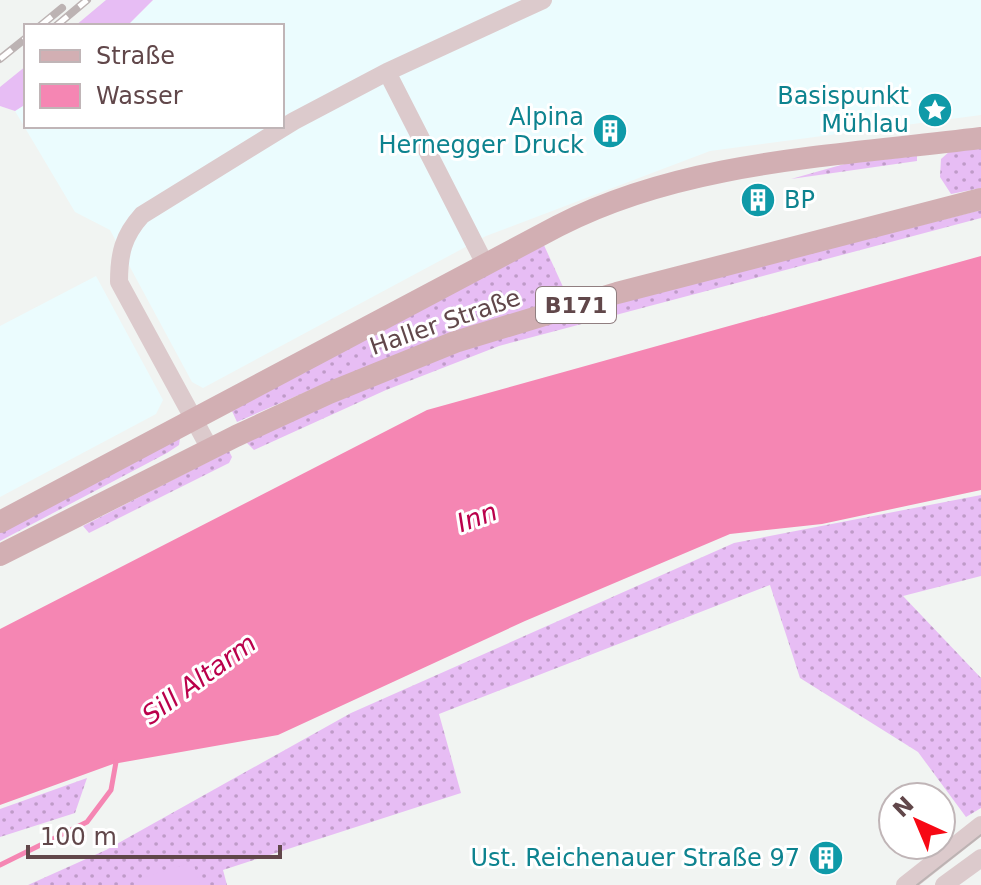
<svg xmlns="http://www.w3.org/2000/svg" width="981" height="885" viewBox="0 0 981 885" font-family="'DejaVu Sans',sans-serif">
<defs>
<pattern id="grass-dots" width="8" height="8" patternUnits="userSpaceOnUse" patternTransform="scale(2)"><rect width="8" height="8" fill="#e7bdf4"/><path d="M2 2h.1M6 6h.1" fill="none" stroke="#bf9bc8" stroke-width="1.8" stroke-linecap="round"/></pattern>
</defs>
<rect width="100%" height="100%" fill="#f1f4f2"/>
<path fill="#ebfcfe" d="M153 0H981V115L710 151 486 236 203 388 192 382 110 230 75 212 15 111 26 104V126H282V26H127Z
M96 276 163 400 156 414 0 497V326Z"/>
<path fill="url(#grass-dots)" d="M981 147V188L951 194 940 177 941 159 950 151Z
M917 156V161L791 179 848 163Z
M981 210V218L499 346 386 390 254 450 246 442C327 405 409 367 494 340 654 290 818 252 981 210Z
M543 243 564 289 546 304 324 384 237 422 232 411Z
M180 438 179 445 167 453 0 541V533Z
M229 451 232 457 229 463 89 533 83 526Z
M981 495V576L903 596 981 678V808L966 817 918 752 800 678 770 585 439 714 461 793 223 870 227 885H28L106 850 351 713 734 543Z
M87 778 75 813 0 837V809Z"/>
<path fill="#e7bdf4" d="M106 0H153L127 26H75Z
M26 66V104L15 111 0 106V87Z
M193 862 200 885H140L138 879Z"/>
<path fill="#f586b3" d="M981 256V490L822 524 730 534 525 621 278 735 113 764 0 805V629L427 410Z"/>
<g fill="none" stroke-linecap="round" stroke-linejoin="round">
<path stroke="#f586b3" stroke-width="5" d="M0 865 87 822 111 790 116 762"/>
<path stroke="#dccacc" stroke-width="18" d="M387 72 485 264
M210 449 119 282C119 254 123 236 142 215L294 121 387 72 543 0
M905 885 981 825
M944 885 981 858"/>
<path stroke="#d2afb3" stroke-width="22" d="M0 522 558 226C686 160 840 156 981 138
M0 555 236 436 329 393 455 342 617 293 981 199"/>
<path stroke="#bcb3b3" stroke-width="2" d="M917 885 981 835"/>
<g stroke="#bcb3b3" stroke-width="8">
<path id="rail" d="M40 26 62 8
M56 26 87 0
M0 59 26 38"/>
</g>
<use href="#rail" stroke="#fff" stroke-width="5" stroke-dasharray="15" stroke-linecap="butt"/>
</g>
<defs>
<g id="sight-disc" transform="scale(1.8)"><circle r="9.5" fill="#0f9aa8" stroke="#fff"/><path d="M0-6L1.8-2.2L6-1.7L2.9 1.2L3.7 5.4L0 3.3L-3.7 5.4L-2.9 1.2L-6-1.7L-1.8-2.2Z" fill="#fff"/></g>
<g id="building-disc" transform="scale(1.8)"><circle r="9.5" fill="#0f9aa8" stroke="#fff"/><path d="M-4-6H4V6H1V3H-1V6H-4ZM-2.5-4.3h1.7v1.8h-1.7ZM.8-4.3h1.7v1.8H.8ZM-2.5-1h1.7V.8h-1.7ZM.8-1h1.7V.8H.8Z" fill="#fff"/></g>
</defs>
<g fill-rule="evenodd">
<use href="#sight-disc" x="935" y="110"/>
<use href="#building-disc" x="610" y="131"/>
<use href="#building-disc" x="758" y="200"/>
<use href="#building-disc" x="826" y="858"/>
</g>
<g text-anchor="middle" stroke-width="6" stroke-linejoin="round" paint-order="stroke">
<rect fill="#fff" stroke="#907e80" stroke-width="2" x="536" y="287" width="80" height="36" rx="6"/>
<g font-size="22" font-weight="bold" fill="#61474a">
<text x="576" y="313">B171</text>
</g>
<g font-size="24" fill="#0d838f" stroke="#fff" text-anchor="end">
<text x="909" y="104">Basispunkt<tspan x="909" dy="28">Mühlau</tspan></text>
<text x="584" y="125">Alpina<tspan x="584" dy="28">Hernegger Druck</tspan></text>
<text x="784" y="208" text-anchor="start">BP</text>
<text x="800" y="866">Ust. Reichenauer Straße 97</text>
</g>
<g font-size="24" fill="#61474a" stroke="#fff">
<text transform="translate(445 322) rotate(-19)" y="8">Haller Straße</text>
</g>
<g font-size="26" font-style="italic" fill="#ba004b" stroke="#fff">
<text transform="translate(477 517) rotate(-20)" y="9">Inn</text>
<text transform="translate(199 679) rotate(-36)" y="9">Sill Altarm</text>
</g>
</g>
<rect x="24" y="24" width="260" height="104" fill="#ffffff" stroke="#c0b5b7" stroke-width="2"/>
<rect x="40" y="50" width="40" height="12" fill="#d2afb3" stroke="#c0b5b7" stroke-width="2"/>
<text x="96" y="64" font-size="24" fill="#61474a">Straße</text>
<rect x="40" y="84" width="40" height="24" fill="#f586b3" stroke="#c0b5b7" stroke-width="2"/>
<text x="96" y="104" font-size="24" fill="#61474a">Wasser</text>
<g transform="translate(917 821) rotate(316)"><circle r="38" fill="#ffffff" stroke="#c0b5b7" stroke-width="2"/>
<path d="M0-6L14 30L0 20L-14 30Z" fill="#f70814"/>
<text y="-12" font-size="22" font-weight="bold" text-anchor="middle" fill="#61474a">N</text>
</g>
<path d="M28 845v12h252v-12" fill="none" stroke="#61474a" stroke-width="4"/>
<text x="40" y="845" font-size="24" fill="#61474a" stroke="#ffffff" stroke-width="6" paint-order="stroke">100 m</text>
</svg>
